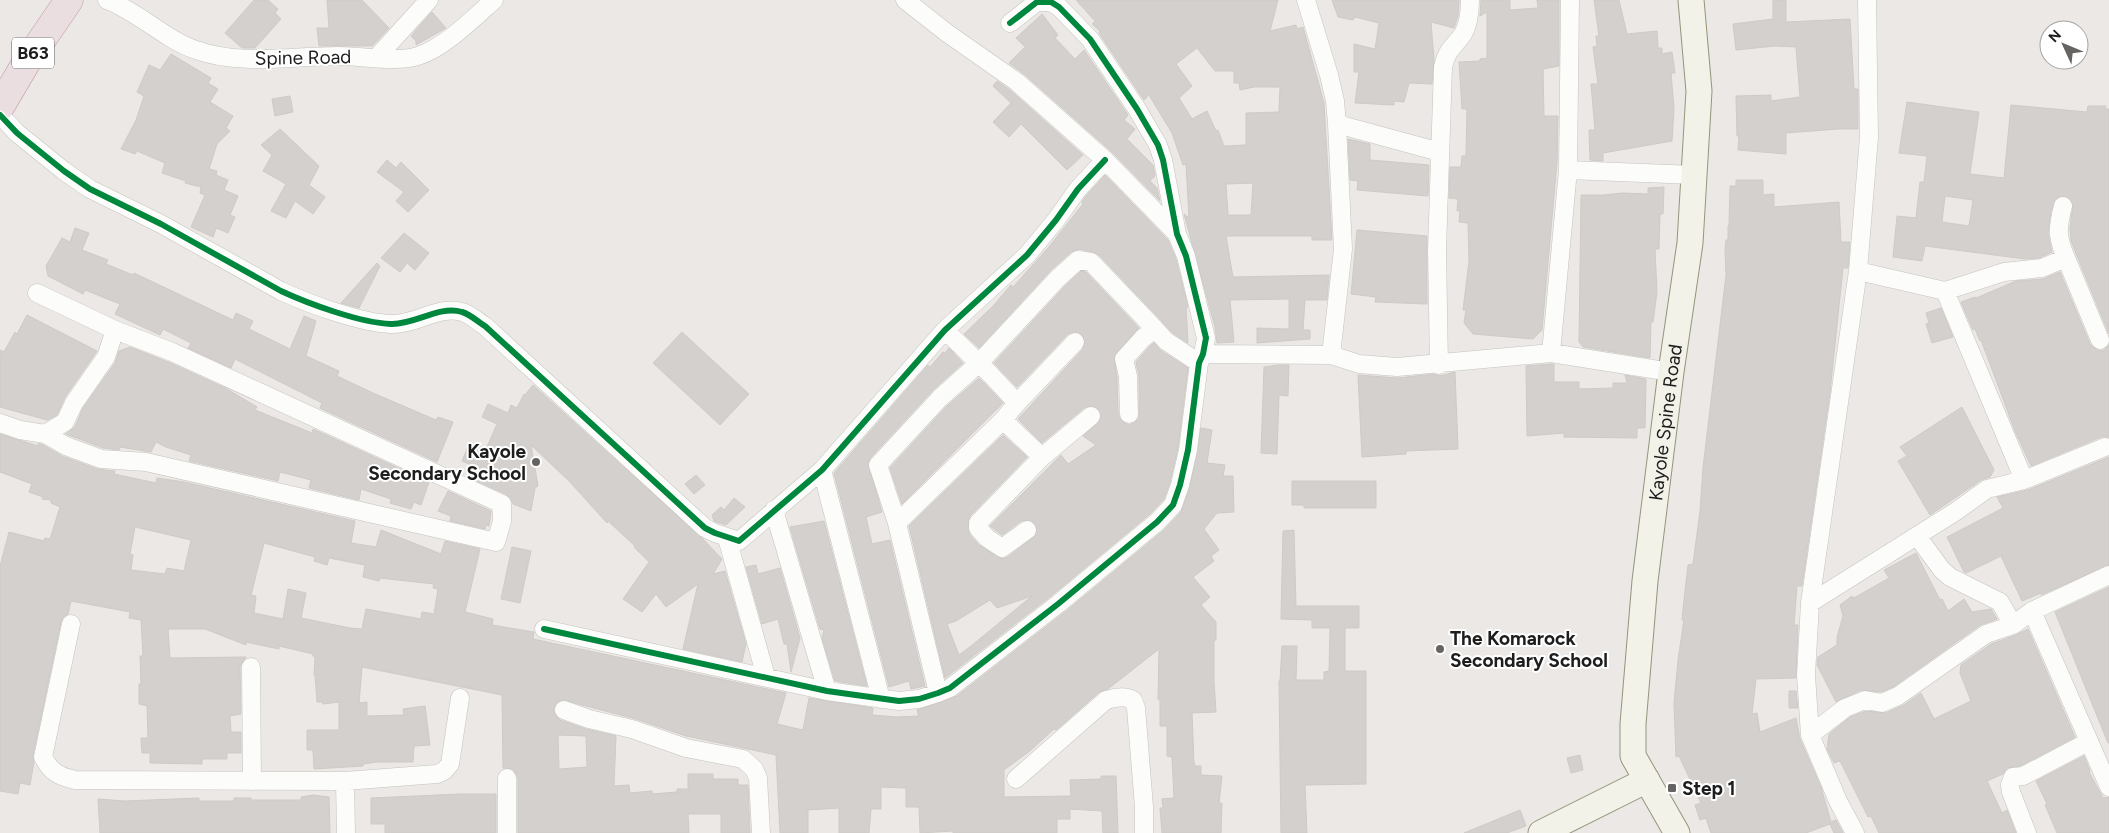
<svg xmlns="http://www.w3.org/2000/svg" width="2109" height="833" viewBox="0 0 2109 833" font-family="Figtree,sans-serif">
<rect width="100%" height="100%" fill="#ebe8e5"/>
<path fill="#d3d0ce" stroke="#cfcac6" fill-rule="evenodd" d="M254 0H268L278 9 275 13 281 19 255 48H242L225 33Z
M327 0H362L389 28 372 46H319L317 28H329Z
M1076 0H1278L1270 31 1296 25 1297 29 1303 27 1324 103 1332 240H1312V236H1226L1233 277 1329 275 1327 300H1305L1303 330H1310V339L1257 343V328L1289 329V299L1230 300 1234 342 1217 343 1215 327 1184 214 1189 218 1186 164 1183 165 1172 133 1149 95 1144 100 1099 33 1100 31 1092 24 1095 21ZM1197 48 1215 71H1234V83H1239L1240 90 1254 87H1280L1279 112 1246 113V145L1224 146 1218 130 1216 131 1207 111 1192 119 1179 98 1192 86 1176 64ZM1253 183 1251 215H1228L1226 184Z
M1332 0H1459L1458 16 1454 28 1431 22 1434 60 1432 84 1409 83 1404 102 1394 101V105L1355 103 1359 72H1354V44L1375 49 1379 23 1355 17 1353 20 1338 17Z
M1481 0H1510V10L1538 8 1537 0H1559V66L1543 69 1544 116H1558L1557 162 1542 330 1533 339 1473 334 1464 323 1466 310H1463L1469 261 1468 223 1459 222 1460 211H1457L1458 199 1449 198 1450 167H1461L1462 156H1466L1467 109H1462L1459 62 1480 61V59L1487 58V12L1480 16Z
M1594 0H1619L1627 34 1657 31 1658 48H1662V54L1672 52 1675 73H1671L1674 109 1672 141 1603 153V161L1590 160 1589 130H1595L1591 84H1598L1593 47 1597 46 1596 36H1599Z
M1773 0H1786V22L1850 19 1854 89H1858V129H1838L1786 133V154L1738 150 1739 136H1737L1736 96 1771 95V101L1800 97 1796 47 1775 46 1736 50 1733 24 1773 19Z
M432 12 446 28 416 45V41L411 36Z
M1042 14 1058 35 1055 38 1075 59 1084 50 1128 115 1124 120 1135 129 1127 139 1153 165 1155 176 1150 181 1157 188 1160 201 1112 152 1024 74 1009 63 1025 47 1016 38Z
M171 54 211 78 208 83 218 89 210 102 233 116 226 128 230 131 217 144 209 169 217 171 216 175 228 180 224 190 238 196 230 215 235 217 228 233 216 228 213 237 191 227 205 195 200 193 201 187 185 183 186 181 162 173 165 163 137 151 135 154 121 149 136 120 144 96 137 92 149 65 160 70Z
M997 81 1010 90 1083 155 1067 170 1021 124 1009 137 993 122 1011 103 993 86Z
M290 96 293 112 275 116 272 99Z
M1907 102 1979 112 1970 174 2004 178 2011 105 2087 112 2088 106H2106L2105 109H2109V334L2071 241 2070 228 2073 204 2066 196 2056 198 2051 211 2048 233 2052 252 2039 258 2025 259 1925 246 1922 261 1893 257 1897 216 1916 218 1920 182H1924L1927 156 1899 153ZM1945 196 1973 200 1969 226 1942 222Z
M280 129 319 166 309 185 325 197 313 214 295 201 286 218 271 211 286 184 263 171 272 155 261 145Z
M1348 139 1370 144V160L1429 165 1428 196 1357 190 1358 181 1350 180Z
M387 160 396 168 401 162 429 190 408 212 396 201 404 192 377 172Z
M1105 175 1168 240 1176 259 1188 307H1186L1188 343 1173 333 1099 255 1093 252 1079 249 1071 252 1051 270 979 348 964 334 994 305 1011 285 1013 287 1048 248 1083 204 1082 202 1086 196Z
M1736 180H1763V195L1774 194V207L1839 202 1841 242H1850L1848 268H1843L1830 392 1802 586H1797L1794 625H1798L1796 678 1756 679 1752 714 1757 713 1760 732 1796 718 1800 739 1821 787 1831 822 1836 820 1843 833H1834L1830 824 1806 833H1711L1706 818 1700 820 1695 805 1701 803 1679 756 1676 757 1674 703 1678 660 1684 620H1682L1684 600 1688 565 1693 564 1700 511 1703 468 1726 275 1725 249 1726 240H1728V226H1729L1730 186H1736Z
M1664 187 1663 214H1660L1659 249H1655L1657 292 1653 322H1651L1650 358 1583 347 1579 342 1581 195H1604L1622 193 1648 194V188Z
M75 228 89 233 82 250 108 260 106 264 133 275 134 273 233 320 236 313 253 321 249 329 290 349 304 316 316 321 306 356 339 371 337 376 373 393 436 420 438 417 453 422 437 462 320 408 322 403 235 359 231 368 188 348 191 343 163 329 160 335 115 314 120 304 85 290 83 294 48 276 46 266 62 238 70 242Z
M1357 230 1427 236V304L1375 302 1376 297 1351 294Z
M404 233 429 253 415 270 407 263 400 272 381 258Z
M377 263 380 266 359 308 341 303Z
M1081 271 1086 272 1139 328 1114 357 1117 377 1118 414 1124 423 1130 425 1139 419V376L1136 362 1150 346 1154 343 1160 350 1188 368 1178 448 1170 482 1164 499 1150 514 1051 596 945 678 909 526 1003 435 1027 457 970 516 968 529 970 535 979 545 1002 559 1008 557 1036 535 1037 528 1031 520 1021 521 1002 535 990 526 1061 455 1068 464 1096 445 1083 436 1101 419 1099 410 1094 406 1084 408 1042 443 1018 419 1083 349 1085 339 1078 332 1068 334 1017 387 994 363 1065 286ZM1032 596 971 646 959 655 947 624 956 621 990 600 997 608Z
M2060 272 2090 344 2099 351 2104 350 2109 345V437H2101L2031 466 2015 431 1981 340 1980 341 1975 329 1973 330 1961 302 1975 297 1976 298 2016 281 2043 279Z
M1941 308 1953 337 1932 343 1926 324 1929 323 1926 313Z
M27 315 97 351 65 397 57 415 47 420 0 407V350L4 352 15 332 17 334Z
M682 332 749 394 720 425 653 363Z
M130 347 168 362 227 389 257 407 255 410 312 433 313 429 429 482 421 505 414 502 411 509 390 503 391 499 361 489 359 500 309 488 311 480 280 472 278 481 189 461 191 455 166 447 156 442 151 452 120 447 119 450 103 448 66 434 75 427 83 408 115 363 119 351Z
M949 348 963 363 932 391 870 458 868 463 882 512 866 517 872 544 890 540 925 686 911 689 909 681 889 687 834 473 928 365 930 367 943 352 945 353Z
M1551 364H1554V382H1579V389L1613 388V383H1627L1625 375 1646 379 1645 428H1637V438L1564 437V433L1527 436 1526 366Z
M1278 365H1289L1288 396 1279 395 1277 454 1261 453 1264 367Z
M1455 372 1458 449 1406 451V454L1362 457 1358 375 1398 378 1434 374 1440 376Z
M979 378 1003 403 902 504 890 468 947 406Z
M533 385 702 538 722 559 713 574 725 571 746 644 742 662 683 649 698 584 666 607 656 594 642 612 623 599 649 562 634 547 635 546 608 521 607 523 569 481 531 445 538 486 535 488 531 511 513 504 511 499 506 494 472 479 478 468 462 461 470 442 486 449 497 424 482 417 488 404 508 413 511 405 517 408 524 394 525 395Z
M1962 407 1994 470 1990 477 1981 480 1930 515 1898 461 1907 456 1900 447Z
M1201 428 1212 430 1207 463 1225 465 1223 476H1233L1234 512 1217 513 1204 529 1219 550 1211 556 1214 561 1193 577 1210 597 1201 605 1216 622V640H1214V681L1216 712 1192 713 1194 763 1195 766H1201V775L1222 776 1219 803H1222L1221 833H1162L1160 808H1163L1162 799 1174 798 1172 757 1167 756V726H1160V700L1158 699 1159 649 1108 689 1099 692 1056 730 1054 729 1031 750 1004 770V797L1071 796 1070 780 1101 779V776H1116L1118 833H1103L1102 811 1070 809V819H1057V833H953V831L920 833 919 807H906V788L881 787V809H871L869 833H839V808L808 810V833H780L776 755 686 736 636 719 563 700 558 702 554 707V712L560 720 586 729 616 736 614 786 629 785 630 793 652 791V794L677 792V789H688V774H713V779H738V785H748L750 833H721V814H688L689 833H518V778L513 769 503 768 502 695 362 667 359 703 367 702V716L404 715 403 709 425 706 430 745 414 746 413 762H377L363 764V766L314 769 313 750H307V730H339V702L323 704 322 702H317L315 675H314L315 657 313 656V654L279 646V649L246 642V645L205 629H168L170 658 246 657 240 667 241 714 230 716 231 732H241V753H227V759H202V764L150 763V753H142L141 738H148L147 706 139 704V684H141L140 656H143L141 620 129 618 130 612 71 601 68 614 63 617 61 622 33 755 34 762 30 785 20 783 18 794 0 791V566L9 532 44 541 45 538 50 539 60 507 51 503V500L42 499 43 497 29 492 32 484 0 472V434L38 446V444H41L62 456 97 469 115 471 114 474 156 483 157 478 184 482 355 521 351 543 376 547 381 530 441 554 445 541 480 549 465 612 493 619 492 625 534 632 533 639 786 693 777 724 803 730 809 698 873 708 872 715 897 717 919 716 917 710 957 696 1065 612 1164 530 1181 512 1190 487ZM135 527 191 540 184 571 167 568 165 574 131 570 133 555 130 554ZM264 543 315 557 314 561 327 565 329 558 365 565 363 577 379 581 380 578 434 584 433 588 438 589 434 614 422 612 421 619 366 609 362 629 350 628 301 618 306 593 288 589 283 619 254 613 256 596 251 595ZM558 735 586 736 587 767 559 769Z
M2109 457V565L2041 595V593L2022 601 2001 556 1966 573 1964 572 1947 537 2003 508 1997 497 2028 490Z
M696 475 705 485 694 494 685 484Z
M1292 481H1376V508H1304V505H1292Z
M448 491 491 511 489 526 486 525 485 529 450 521 451 516 438 511Z
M734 498 745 507 726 525 714 521 712 515 721 507 724 510Z
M824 521 867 686 835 681 822 638 824 630 820 629 790 527Z
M1294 530 1296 606H1359V628H1345V671H1366V784L1305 785 1307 833H1281L1279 681H1280L1282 646H1297L1296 680H1324V672L1329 671 1330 628H1312V620L1281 619 1283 531Z
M512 547 531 551 520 603 501 599Z
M1916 553 1940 600 1942 599 1948 611 1964 599 1972 612 1991 609 1997 619 1980 625 1893 687 1881 692 1861 690 1836 702 1817 665 1818 657 1837 645V637L1843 616 1840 605 1852 596 1854 598 1889 578 1884 570Z
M756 565 758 574 780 568 800 638 791 672 787 644H784L778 619 762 624 746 567Z
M2109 587V743H2108L2055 612Z
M2028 629 2075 737 2020 766 2007 768 2003 774 1987 781 2002 813 2007 810 2016 833H1879L1871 816 1868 817 1840 761 1834 763 1827 749 1829 734 1850 717 1866 711 1886 713 1904 705 1921 693 1934 719 1971 701 1960 673 1961 665 1991 644 2016 635Z
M1789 691H1796L1798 708H1789Z
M1580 755 1583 770 1571 773 1567 758Z
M2084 756 2090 771 2089 772 2103 798 2109 797V833H2057L2045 805 2047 804 2036 781Z
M460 794H496V833H385V824H371V798Z
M313 795 329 797 330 833H100L98 799 125 801 199 798V801H234V798H251V800H301V797Z
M1520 810 1526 826 1507 833H1464Z"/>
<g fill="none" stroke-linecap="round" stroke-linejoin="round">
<g stroke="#c4c3c1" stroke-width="19">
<path id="street" d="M107 0C139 12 164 39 196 50 241 66 292 56 339 56 363 56 396 63 418 56 444 48 474 18 494 0
M905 0 947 33 1017 82 1105 160 1177 234
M1306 0 1329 75 1335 101 1337 124 1343 249 1331 355
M377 57 429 0
M0 115 17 133 64 171 90 189 161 224 281 291C309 304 361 323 391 324 415 325 439 305 462 312 470 314 478 322 485 326L705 528 715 533 739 541 822 470 945 330 1027 255 1056 220 1078 189 1105 160
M1337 124 1440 152
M1568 170 1694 175
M2066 258 2100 340
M1858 271 1945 291 2024 480 2105 447
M1945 291 2004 272 2042 268 2066 258C2057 237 2057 229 2063 206
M37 293 115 330
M945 330 991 375 1017 403 1075 342
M1551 353 1568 170 1570 0
M1203 354 1331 355 1359 364 1397 367 1551 353 1671 372
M1439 365 1437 250 1443 67C1447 49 1453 48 1463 34 1469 24 1470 12 1470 0
M1129 414 1128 376 1124 359 1143 338 1155 329 1166 341 1199 363
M1003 420 1042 457 978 523V528L987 538 1002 548 1027 530
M0 423 20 430 45 434 66 446 101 459 146 462 496 542 502 521V504L172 352 115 330 106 357 74 403 65 422 45 434
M1042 457 1091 416
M822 470 881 699
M774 510 827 691
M897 523 878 465 940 398 979 363 1058 278 1078 260 1091 262 1155 329
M1917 536 1942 570 1950 577 2000 602 2013 625
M727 538 766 677
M1810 603 1955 512 1987 489 2024 480
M2032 611 2109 787
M71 624 43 757C51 772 58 776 75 780L345 781 437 774 444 771 450 764 460 698
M544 629 827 691 899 701 919 699 938 693 950 688 1058 604 1157 522 1173 505 1180 485 1188 450 1199 363 1203 354 1206 338 1186 256 1177 234 1163 160 1158 145 1137 109 1090 39 1059 7 1051 2H1037L1010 23
M251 667 252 781
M938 693 897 523 1003 420 1017 403
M564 710 589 719 632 729 686 748 743 759 754 769 758 778 761 833
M1810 735 1845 708 1865 700 1882 703 1898 696 1986 634 2013 625 2032 611 2109 575
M507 778V833
M1016 779 1106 700C1116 698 1123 695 1133 700L1136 708 1144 807V833
M345 781 346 833
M1855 833 1838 801 1810 735 1806 675 1810 603 1858 271 1869 137 1867 0
M2027 833 2011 792 2010 785 2013 777 2023 776 2088 742"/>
</g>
<g stroke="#96947c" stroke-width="27">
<g id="secondary">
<path d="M1541 833 1647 780"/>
<path id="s1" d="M1677 833 1633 756V724L1645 581 1671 372 1690 243 1699 91 1691 0"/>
</g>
</g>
<g stroke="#c19baa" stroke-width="29">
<path id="highway" d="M0 107 26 63 69 0"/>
</g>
<use href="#street" stroke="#fcfcfb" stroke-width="18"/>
<use href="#secondary" stroke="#f3f2e9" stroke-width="25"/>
<use href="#highway" stroke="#eadee1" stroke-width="28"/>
<g stroke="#fff" stroke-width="9">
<path id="cycleway" d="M0 115 17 133 64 171 90 189 161 224 281 291C309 304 361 323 391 324 415 325 439 305 462 312 470 314 478 322 485 326L705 528 715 533 739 541 822 470 945 330 1027 255 1056 220 1078 189 1105 160
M544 629 827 691 899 701 919 699 938 693 950 688 1058 604 1157 522 1173 505 1180 485 1188 450 1199 363 1203 354 1206 338 1186 256 1177 234 1163 160 1158 145 1137 109 1090 39 1059 7 1051 2H1037L1010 23"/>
</g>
<use href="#cycleway" stroke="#00873e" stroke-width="6"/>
</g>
<g fill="#656463" stroke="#fff" stroke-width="2">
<circle cx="536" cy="462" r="5"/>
<circle cx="1440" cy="649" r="5"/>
<rect x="1667" y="783" width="10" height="10" rx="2.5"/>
</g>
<g text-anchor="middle" stroke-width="4" stroke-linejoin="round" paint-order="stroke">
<rect fill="#fff" stroke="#616161" stroke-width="1" x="12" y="37.5" width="42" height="31" rx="4"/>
<g font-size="18" font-weight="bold" fill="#1d1d1d">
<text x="33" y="59">B63</text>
</g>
<g font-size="19" fill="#1d1d1d" stroke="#fff">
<text transform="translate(303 57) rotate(-1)" y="7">Spine Road</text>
<text dy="7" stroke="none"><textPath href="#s1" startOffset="424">Kayole Spine Road</textPath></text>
</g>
<g font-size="19" font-weight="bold" fill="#1d1d1d" stroke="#fff" text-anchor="start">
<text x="526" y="458" text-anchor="end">Kayole<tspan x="526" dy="22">Secondary School</tspan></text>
<text x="1450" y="645">The Komarock<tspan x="1450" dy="22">Secondary School</tspan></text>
<text x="1682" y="795">Step 1</text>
</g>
</g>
<g transform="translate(2064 45) rotate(314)"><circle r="24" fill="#ffffff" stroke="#a5a5a5"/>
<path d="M0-4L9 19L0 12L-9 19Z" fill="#656463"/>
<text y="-8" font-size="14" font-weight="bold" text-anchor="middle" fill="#1d1d1d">N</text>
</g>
</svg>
